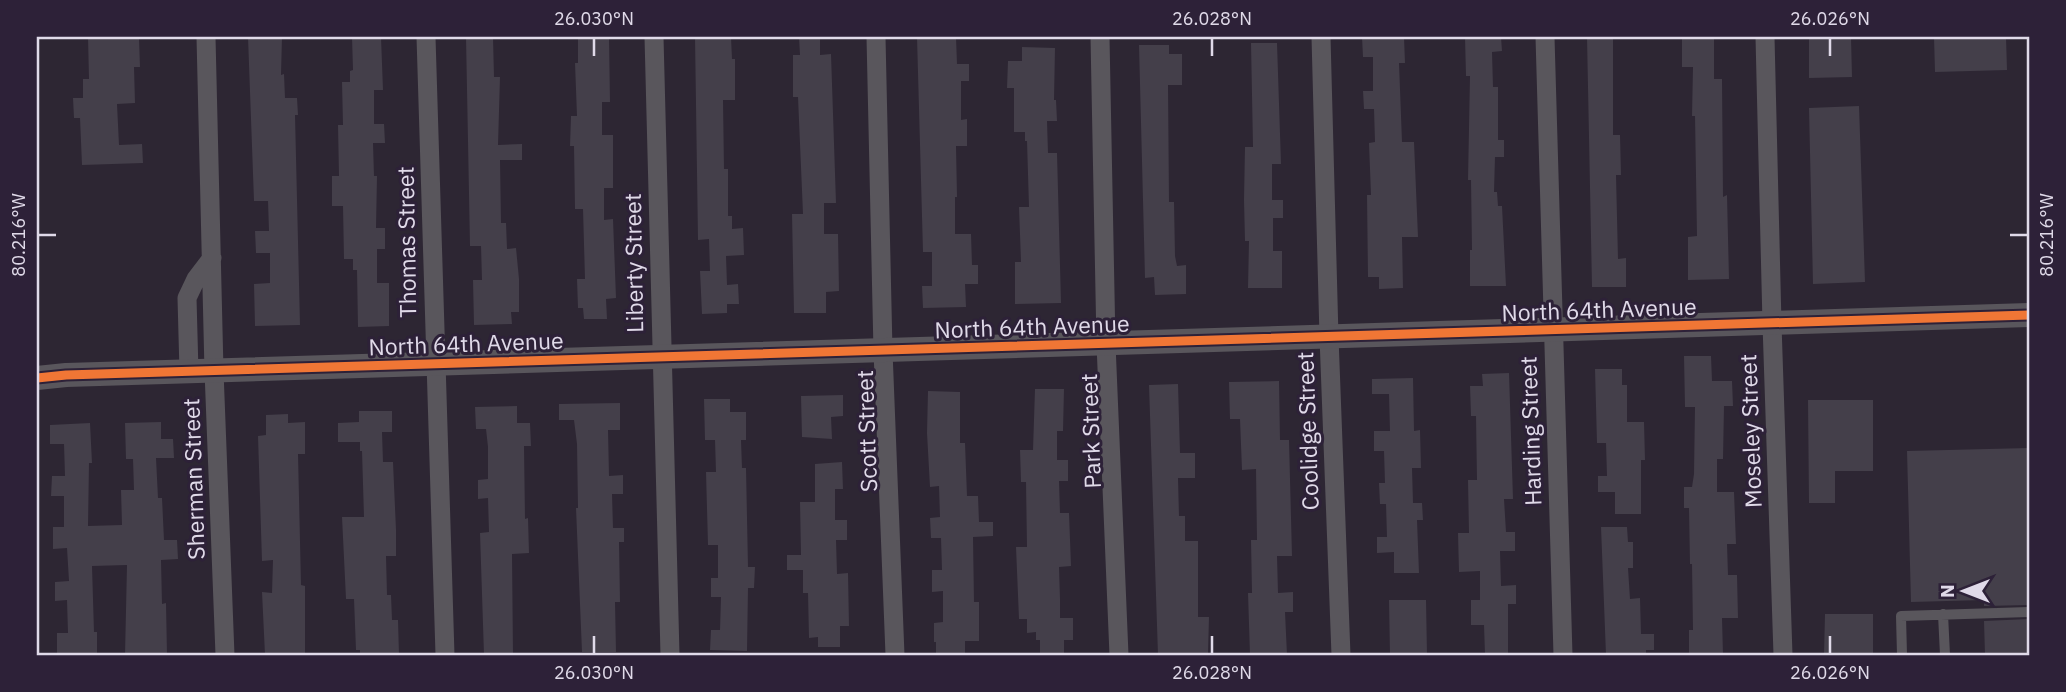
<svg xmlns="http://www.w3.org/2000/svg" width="2066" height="692" viewBox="0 0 2066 692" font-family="'IBM Plex Sans',sans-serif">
<rect width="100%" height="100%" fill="#2d2633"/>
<path fill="#443f4a" d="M88 37 139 38 140 67H134L135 103 117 104 119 145 142 144 143 163 82 165 80 118H74L73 98H83V79H89Z
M248 37H282L281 75 284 74 285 98H297L298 115H295L300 325 255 326 254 284 270 283V253H256L255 231H269L268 201H254Z
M352 37H381L383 90H374V124H384L385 143H373L374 176H377L376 228H385V249H377V283H389V326L358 327 357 270H353V259H344L343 206H332V176H339L338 125H343L342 82H350V71L353 70Z
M466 37H493L494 77H500L498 145 522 144V160H500L501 223H506L507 249 516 248 519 279V312H511L512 324 474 325 473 280H482L481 246H470Z
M578 37H609L610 102H602V135H613V188H604V220L613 219 616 298 606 299 607 319H584L583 308H578L577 279H585L583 209H575L574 146H570L571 116H577L575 63H578Z
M695 37H731L732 59H735V100H723L724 169H728V216H732V229L743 228 744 255 726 256 727 285 738 284 739 304H727V313L702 314 700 271H710L709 239 698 240Z
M799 37H820V55L831 54 836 203H824V234H838L839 291 826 292V313H794L792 214H803L798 97H793V55H800Z
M917 37H956L957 64H969V81H961V120L967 119V146H956L957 197H955V234H971L972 265H978V284H965L966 307 923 308 922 286H932V252H923Z
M1362 37H1404L1405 63H1399L1402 142H1414L1418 237H1402L1403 288 1379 289V277H1368L1367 195H1371L1369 143 1375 142 1374 109H1364L1363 91H1373V57H1363Z
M1465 37H1501L1502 51 1492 52 1493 87H1498V140H1504V157H1495L1494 192H1497L1498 206H1502L1506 286H1470V250H1472L1471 180H1468L1470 76H1466Z
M1587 37H1613V135H1620L1621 175H1616L1618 259 1626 258V287H1592Z
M1714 37V79H1722L1723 197 1727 195 1729 279 1688 280V237L1697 236 1695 116H1692L1693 67H1682V38Z
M1809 37H1851L1852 77 1809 78Z
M1934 37H2006L2007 70 1935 72Z
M1251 43H1277L1281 164H1272V200H1283V218H1273V251H1282V288H1248L1249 241H1245L1244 200 1245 147H1253Z
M1139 45H1169V54H1182V85H1168L1169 202H1174L1175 256 1177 266 1186 265V294L1155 295 1154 277 1145 278Z
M1022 47 1055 48 1054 100H1056L1057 121H1047L1048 153H1057L1061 303 1015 304V262H1021L1019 207H1029L1027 141H1025V132H1014V88H1007L1008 61H1022Z
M1859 106 1865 282 1813 284 1809 108Z
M1684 356H1711L1712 381H1732L1733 406H1724L1723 459H1717V492H1734L1736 544H1727L1728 575H1737L1738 618H1722L1723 655 1689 654V630H1693L1692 564H1690L1689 508H1684V487H1692L1694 474 1695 407H1685Z
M1595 369H1622V385H1627V422H1644L1645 460H1641V514H1615V492H1598V476H1607L1606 443H1597Z
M1509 373 1513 499H1504L1506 532H1515V551H1500L1501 586 1516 585V604H1508V655H1485L1484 625H1471V600H1480V571L1459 572 1458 533H1469L1468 480H1477L1476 416H1471L1470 386H1483L1482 374Z
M1413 378 1414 431 1420 430 1421 468H1412L1413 503H1422L1423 520H1417L1419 573H1394V552L1377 553V537H1387L1386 504H1380L1379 483H1385L1384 451H1374V431H1390L1389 394H1372V379Z
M1279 381 1280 440H1289L1292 556H1277L1278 593 1293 592V612H1285L1287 655H1250L1248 593H1252L1251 540H1257L1256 469 1242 470 1240 419H1230L1229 382Z
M1178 384 1180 453H1195V478H1178L1179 516H1185V541H1198V617H1209L1208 655H1158L1149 385Z
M1035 389H1064L1063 431H1057V460H1068V481H1059L1060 513H1069L1071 566 1059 567 1060 599V618H1073V640H1064V655H1040V640H1036V632L1027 633V619H1019L1016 547H1027L1026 482H1021L1020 450H1033Z
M928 391 960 392V443H965L967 496H978L979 522H993V536L973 537 974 602H979V641H965V655H936V642H934V623L943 622V591L932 592V570H942L941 538H931L930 518 940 517 939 486 930 487 927 433Z
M843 395V416L831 417 832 439 802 437 801 396Z
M704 399H730V412H746V440H741L742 468H746L748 567H755L754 588H748L747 651 710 650 711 630H720L721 597H711V578H718V545H708L706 472H716L715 440H705Z
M1808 400H1873V471H1835V503H1809Z
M620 403V430H608L609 476 623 475V494H612L613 528H624V542H619L620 602H615L616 652H582L576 508H578L577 444 574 420H559V404Z
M517 406V423H530L531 446H524L525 519 528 518 529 553 512 554 513 655H484L480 533 489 532 488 498 478 499V480L488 479V447L486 429H476L475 407Z
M359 411H392V432H382L383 462H393L396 530V556H386L387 595H391L392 620H398L399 655H360V650H356L354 599H346L342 517H364L362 451H360V442H338V423L359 422Z
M288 414V423L305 422V454H298L301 585 305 586V654L265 655 262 592 272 593 273 560 262 561 258 436 266 435V415Z
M161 422V439H173L174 458H156L158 498H162L164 540H177L178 559 161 560 162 604 166 603 167 655H125L127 565 92 566 94 632H97V655L57 654V633H68L67 600 55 601V582L69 581 67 548 53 549V527H64V496H51L52 476H65L64 444H50V425L90 423 92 463H89L88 526 122 525 121 490H134L133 459H126L125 423Z
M2029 448V605L1984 606V600L1911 602 1907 451Z
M842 462 843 489H835V520H847V540H836L837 574 848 573 849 626H840V647H818V637L809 638 808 593H803V570H787V555H801L800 502H815V464Z
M1601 527H1627L1628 542H1633V568H1628L1630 599 1640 598 1641 634H1654V650H1646V655H1606Z
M1389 600H1426L1427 655H1390Z
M1825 614H1873V655H1824Z
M2029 619V655H1985L1984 621Z"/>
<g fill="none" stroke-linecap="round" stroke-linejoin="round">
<path stroke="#59565c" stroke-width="10" d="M1943 614 1945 655
M1902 655 1901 616 2029 612"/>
<path stroke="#59565c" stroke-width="19" d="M206 37 214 371 225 655
M426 37 445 655
M654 37 670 655
M876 37 883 351 895 655
M1100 37 1106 344 1119 655
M1321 37 1329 337 1341 655
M1545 37 1563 655
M1765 37 1772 324 1783 655
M189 372 187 298 196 279 212 258"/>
<path stroke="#59565c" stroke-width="24" d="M37 378 66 375 2029 315"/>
<g stroke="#2d2138" stroke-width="13">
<path id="cycleway" d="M37 378 66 375 2029 315"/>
</g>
<use href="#cycleway" stroke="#f07635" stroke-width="9"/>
</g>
<path fill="none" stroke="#e0dae9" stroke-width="2.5" d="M594 38V56M1212 38V56M1830 38V56M38 235H56M2010 235H2028M594 636V654M1212 636V654M1830 636V654"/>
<g text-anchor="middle" stroke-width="6" stroke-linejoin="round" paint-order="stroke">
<g font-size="23" fill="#e0dae9" stroke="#2d2138">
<text transform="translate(407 242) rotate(-91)" y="8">Thomas Street</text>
<text transform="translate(634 263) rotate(-91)" y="8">Liberty Street</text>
<text transform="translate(1599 310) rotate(-2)" y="8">North 64th Avenue</text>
<text transform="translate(1032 327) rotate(-2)" y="8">North 64th Avenue</text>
<text transform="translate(466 344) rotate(-2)" y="8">North 64th Avenue</text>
<text transform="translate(867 431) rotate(-92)" y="8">Scott Street</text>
<text transform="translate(1091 431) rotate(-92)" y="8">Park Street</text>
<text transform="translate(1308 431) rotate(-92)" y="8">Coolidge Street</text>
<text transform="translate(1531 431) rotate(-92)" y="8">Harding Street</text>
<text transform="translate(1751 431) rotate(-92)" y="8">Moseley Street</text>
<text transform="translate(194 479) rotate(-92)" y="8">Sherman Street</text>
</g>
</g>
<rect width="2066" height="692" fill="none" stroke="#2d2138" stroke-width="77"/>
<g transform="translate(1964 591) rotate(270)" stroke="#2d2138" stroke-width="5" paint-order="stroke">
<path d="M0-5L12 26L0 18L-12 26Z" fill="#e0dae9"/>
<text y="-10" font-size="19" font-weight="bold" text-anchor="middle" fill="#e0dae9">N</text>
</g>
<rect x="38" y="38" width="1990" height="616" fill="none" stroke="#e0dae9" stroke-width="2.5"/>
<g font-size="18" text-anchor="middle" fill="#e0dae9">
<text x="594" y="25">26.030°N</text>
<text x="1212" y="25">26.028°N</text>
<text x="1830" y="25">26.026°N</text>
<text transform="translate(2047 235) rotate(-90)" y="6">80.216°W</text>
<text transform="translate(19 235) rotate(-90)" y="6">80.216°W</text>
<text x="594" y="679">26.030°N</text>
<text x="1212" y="679">26.028°N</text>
<text x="1830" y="679">26.026°N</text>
</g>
</svg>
